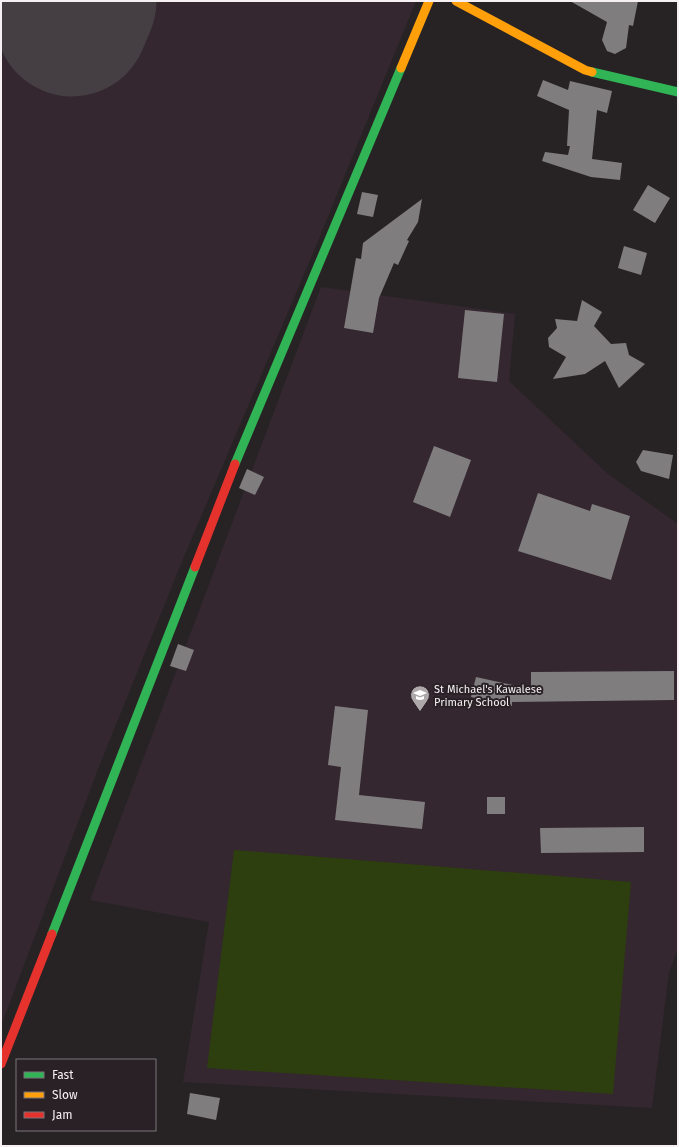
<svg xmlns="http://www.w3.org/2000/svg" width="679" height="1147" viewBox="0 0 679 1147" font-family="'Fira Sans',sans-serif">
<rect width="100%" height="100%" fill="#272325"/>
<path fill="#34272f" d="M1 1H416L313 253 183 559 98 769 1 1026Z
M321 287 515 314 509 381 608 474 678 524V949L669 972 652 1108 183 1082 209 922 90 900Z"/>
<path fill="#2d3e0f" d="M234 850 631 882 613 1094 207 1068Z"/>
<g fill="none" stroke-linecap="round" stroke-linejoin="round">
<path stroke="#453e42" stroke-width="153" d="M72 20 80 1"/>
</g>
<path fill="#807d7f" d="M570 1H638L633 26 629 25 626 48 615 54 607 51 602 40 607 22Z
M543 80 568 90 570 81 612 91 607 113 597 110 592 159 622 163 620 180 591 177 542 161 545 152 568 155 570 146H567L569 110 537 96Z
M648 185 670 198 655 223 633 210Z
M362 192 378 195 373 217 357 214Z
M422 199 418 222 407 240 409 241 398 265 394 263 379 298 373 333 344 328 356 258 361 259 363 243Z
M624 246 647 253 641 275 618 268Z
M582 300 602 312 594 326 611 344 626 343 629 355 645 364 619 388 605 361 585 374 553 379 566 357 549 347 548 338 557 328 555 319 577 321Z
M465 310 504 314 497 382 458 378Z
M434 446 471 460 450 517 413 502Z
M643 450 673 455 669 479 641 471 636 462Z
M247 469 264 477 255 495 239 488Z
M538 493 590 511 592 504 630 516 611 580 518 551Z
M178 644 194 650 186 671 170 666Z
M674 671V700L512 702V706L471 697 476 677 531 689V672Z
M335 706 368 710 359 795 425 802 422 829 335 820 341 767 328 765Z
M487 797H505V814H487Z
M644 827V852L541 853 540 828Z
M190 1093 220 1098 216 1120 187 1114Z"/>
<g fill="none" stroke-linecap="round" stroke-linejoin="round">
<path stroke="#30b455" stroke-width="9" d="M592 72 678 92
M235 464 401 68
M52 934 195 567"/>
<path stroke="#ff9f0a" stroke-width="9" d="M456 1 585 70 592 72
M401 68 429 1"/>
<path stroke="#e5322d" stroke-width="9" d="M195 567 235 464
M1 1064 52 934"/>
</g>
<defs>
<g id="school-pin" transform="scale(1)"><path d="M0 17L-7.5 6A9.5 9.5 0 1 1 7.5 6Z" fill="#aea8ab" stroke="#292126"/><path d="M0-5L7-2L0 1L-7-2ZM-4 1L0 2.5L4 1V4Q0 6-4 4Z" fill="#fff"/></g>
</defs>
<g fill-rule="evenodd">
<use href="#school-pin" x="420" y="695"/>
</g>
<g text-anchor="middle" stroke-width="4" stroke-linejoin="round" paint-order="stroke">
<g font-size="11" fill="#f6f0f3" stroke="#292126" text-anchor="start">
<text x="434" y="693">St Michael's Kawalese<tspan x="434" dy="13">Primary School</tspan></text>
</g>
</g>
<rect width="679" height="1147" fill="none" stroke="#f6f0f3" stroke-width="4"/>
<rect x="16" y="1059" width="140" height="72" fill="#292126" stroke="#7b7478"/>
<rect x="24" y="1072" width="20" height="6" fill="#30b455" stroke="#7b7478"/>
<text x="52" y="1079" font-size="12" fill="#f6f0f3">Fast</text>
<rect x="24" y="1092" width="20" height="6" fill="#ff9f0a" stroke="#7b7478"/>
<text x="52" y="1099" font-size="12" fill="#f6f0f3">Slow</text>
<rect x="24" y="1112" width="20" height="6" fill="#e5322d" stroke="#7b7478"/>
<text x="52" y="1119" font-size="12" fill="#f6f0f3">Jam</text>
</svg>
